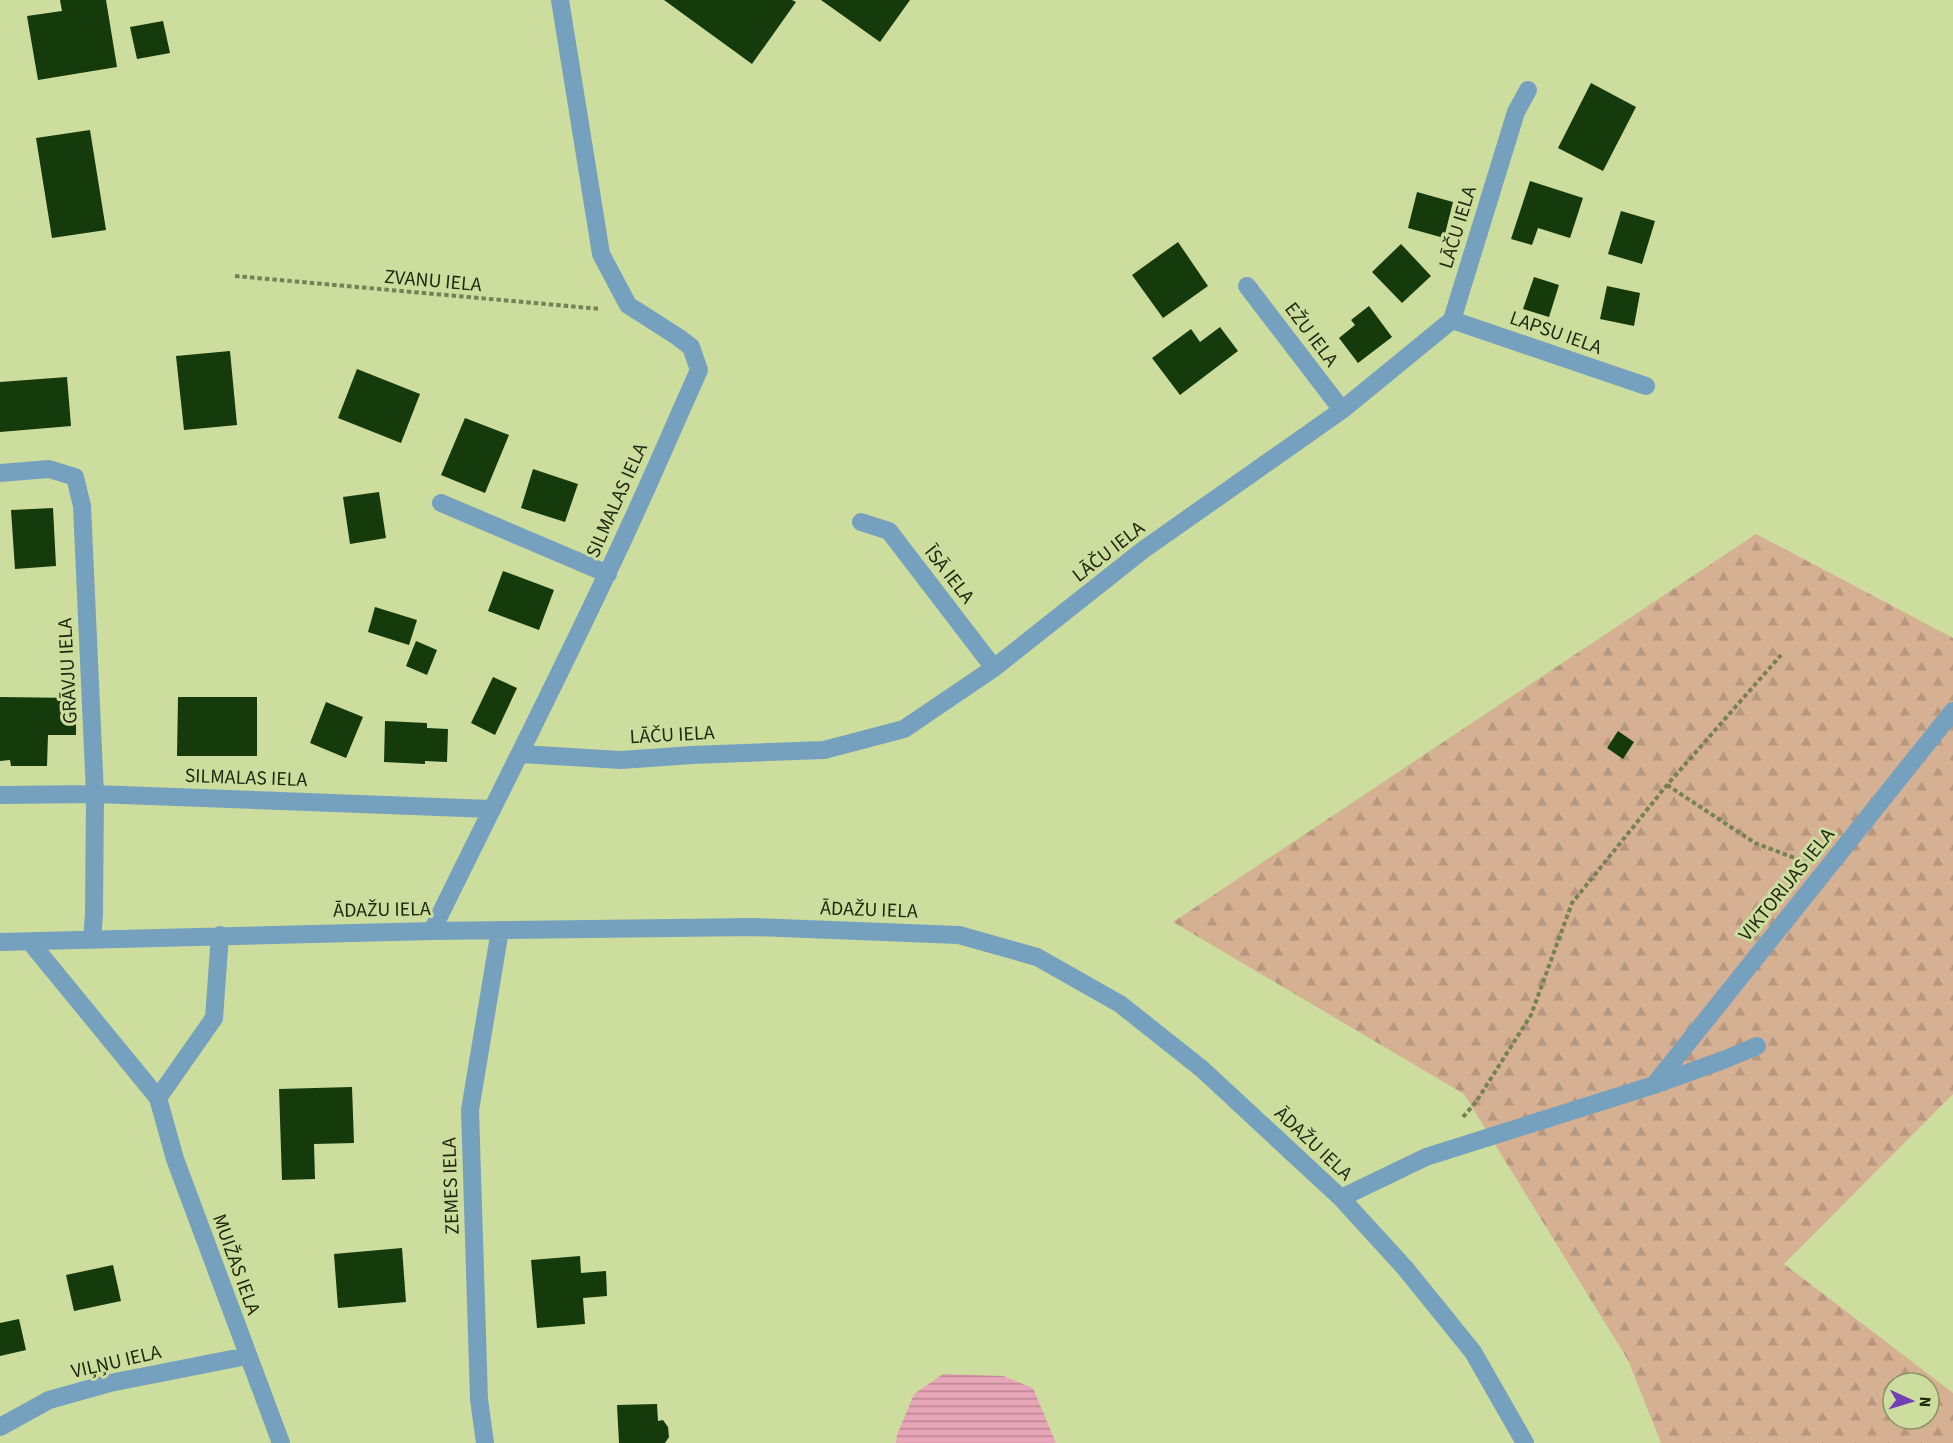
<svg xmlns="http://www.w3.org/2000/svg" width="1953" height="1443" viewBox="0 0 1953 1443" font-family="'Source Sans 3',sans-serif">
<defs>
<pattern id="forest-firs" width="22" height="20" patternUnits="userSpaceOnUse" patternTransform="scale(1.5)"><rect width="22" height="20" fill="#d5b093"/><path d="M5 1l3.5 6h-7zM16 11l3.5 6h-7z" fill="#b7977e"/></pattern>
<pattern id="water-rules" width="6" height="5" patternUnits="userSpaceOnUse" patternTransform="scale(1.5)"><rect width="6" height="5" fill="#e7a5b8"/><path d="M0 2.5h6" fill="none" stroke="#bb8694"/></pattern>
</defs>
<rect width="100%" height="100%" fill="#cddd9d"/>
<path fill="url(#forest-firs)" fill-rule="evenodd" d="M1756 534 1953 638V1094L1784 1264 1953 1393V1443H1661L1628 1360 1464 1094 1173 922ZM1893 1383H1929V1419H1893Z"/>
<path fill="url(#water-rules)" d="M943 1374 1003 1376 1033 1388 1056 1443H896L897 1435 914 1394Z"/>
<path fill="#153a0b" d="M60 0H106L117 67 38 80 27 16 62 11Z
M664 0H792L796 2 752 64Z
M821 0H910L880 42Z
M163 21 170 53 137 59 130 27Z
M1591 83 1636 107 1603 171 1558 148Z
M90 130 106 230 52 238 36 138Z
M1530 181 1583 198 1570 238 1538 228 1532 245 1511 239Z
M1417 192 1453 202 1444 238 1408 228Z
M1621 211 1655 221 1642 264 1608 254Z
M1178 242 1208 286 1163 318 1132 275Z
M1401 244 1431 276 1402 303 1372 272Z
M1534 277 1559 285 1549 317 1523 309Z
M1607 286 1640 293 1634 326 1600 319Z
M1369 306 1392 337 1358 363 1339 338 1355 325 1351 320Z
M1220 327 1238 351 1180 395 1152 358 1191 329 1200 342Z
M230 351 237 425 184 430 176 356Z
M357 369 420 394 401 443 338 418Z
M67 377 71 426 0 432V382Z
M465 418 509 435 485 493 441 475Z
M533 469 578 484 565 522 521 508Z
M379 492 386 538 350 544 343 497Z
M53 508 56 566 15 569 11 510Z
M503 571 554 590 539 630 488 611Z
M375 607 417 620 409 645 368 632Z
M416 641 437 650 427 675 406 666Z
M493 677 517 688 495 735 471 723Z
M0 697 76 698V735H48L47 766H11L10 760 0 761Z
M178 697H257V756H177Z
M326 702 363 717 346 758 310 743Z
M385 721 427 723V728L448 729 447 762 425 761V764L384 762Z
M1618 731 1634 742 1623 759 1607 748Z
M352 1087 354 1143 314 1144 315 1179 282 1180 279 1089Z
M402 1248 406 1302 338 1308 334 1254Z
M580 1256 581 1273 606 1271 607 1296 583 1298 585 1324 537 1328 531 1260Z
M113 1265 121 1301 74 1311 66 1275Z
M19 1319 26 1350 0 1356V1323Z
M657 1404 658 1421 663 1420 668 1427 669 1437 665 1443H619L617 1405Z"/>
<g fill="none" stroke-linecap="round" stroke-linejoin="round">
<path stroke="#768155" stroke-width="4" stroke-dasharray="4.5 3" stroke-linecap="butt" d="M235 276 601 309
M1667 785 1755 843 1800 860
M1463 1117 1476 1102 1531 1015 1572 903 1667 785 1781 655"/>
<path stroke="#76a1be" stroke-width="18" d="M1247 286 1342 410
M1452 320 1646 386
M0 473 49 469 75 477 82 506 95 794 94 914 92 940
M441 503 608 574
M861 522 889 531 994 668
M521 754 621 760 692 755 824 750 904 729 994 668 1143 550 1342 410 1452 320 1516 112 1528 90
M0 795 95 794 491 809
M432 931C490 812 550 695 606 576 639 508 668 439 699 370L691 347 678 337 628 305 601 254 560 0
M0 942 432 931 753 927 959 935 1037 957 1120 1004 1202 1069 1341 1198 1405 1268 1473 1352 1525 1443
M31 943 158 1098 175 1159 281 1443
M1654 1085 1953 711
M158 1098 214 1018 220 935
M1341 1198 1426 1157 1654 1085 1726 1059 1757 1046
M0 1427 49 1400 110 1383 247 1356
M485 1443 479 1399 470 1110 500 930"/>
</g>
<g text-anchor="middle" stroke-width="6" stroke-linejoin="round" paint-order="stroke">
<g font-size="20" fill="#232910" stroke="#cddd9d">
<text transform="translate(1457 227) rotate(-73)" y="7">LĀČU IELA</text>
<text transform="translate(433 280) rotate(5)" y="7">ZVANU IELA</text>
<text transform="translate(1556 332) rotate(19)" y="7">LAPSU IELA</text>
<text transform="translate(1312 334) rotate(53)" y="7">EŽU IELA</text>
<text transform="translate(616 500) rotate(-66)" y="7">SILMALAS IELA</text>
<text transform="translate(1108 551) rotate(-38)" y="7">LĀČU IELA</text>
<text transform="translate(950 574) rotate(52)" y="7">ĪSĀ IELA</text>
<text transform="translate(67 671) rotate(-93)" y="7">GRĀVJU IELA</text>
<text transform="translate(672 734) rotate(-3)" y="7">LĀČU IELA</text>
<text transform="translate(246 777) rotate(2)" y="7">SILMALAS IELA</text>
<text transform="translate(1786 884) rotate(-51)" y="7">VIKTORIJAS IELA</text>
<text transform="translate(382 909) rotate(-1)" y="7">ĀDAŽU IELA</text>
<text transform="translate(869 909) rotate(2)" y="7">ĀDAŽU IELA</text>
<text transform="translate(1314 1143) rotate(43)" y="7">ĀDAŽU IELA</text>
<text transform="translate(450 1186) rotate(-92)" y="7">ZEMES IELA</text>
<text transform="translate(237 1264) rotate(70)" y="7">MUIŽAS IELA</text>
<text transform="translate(116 1361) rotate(-13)" y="7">VIĻŅU IELA</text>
</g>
</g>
<g transform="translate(1911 1401) rotate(94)"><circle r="28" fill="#cddd9d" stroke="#899565" stroke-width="1.5"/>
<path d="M0-4.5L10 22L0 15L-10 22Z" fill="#723eb5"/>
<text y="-9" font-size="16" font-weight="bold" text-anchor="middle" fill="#232910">N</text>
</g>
</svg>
